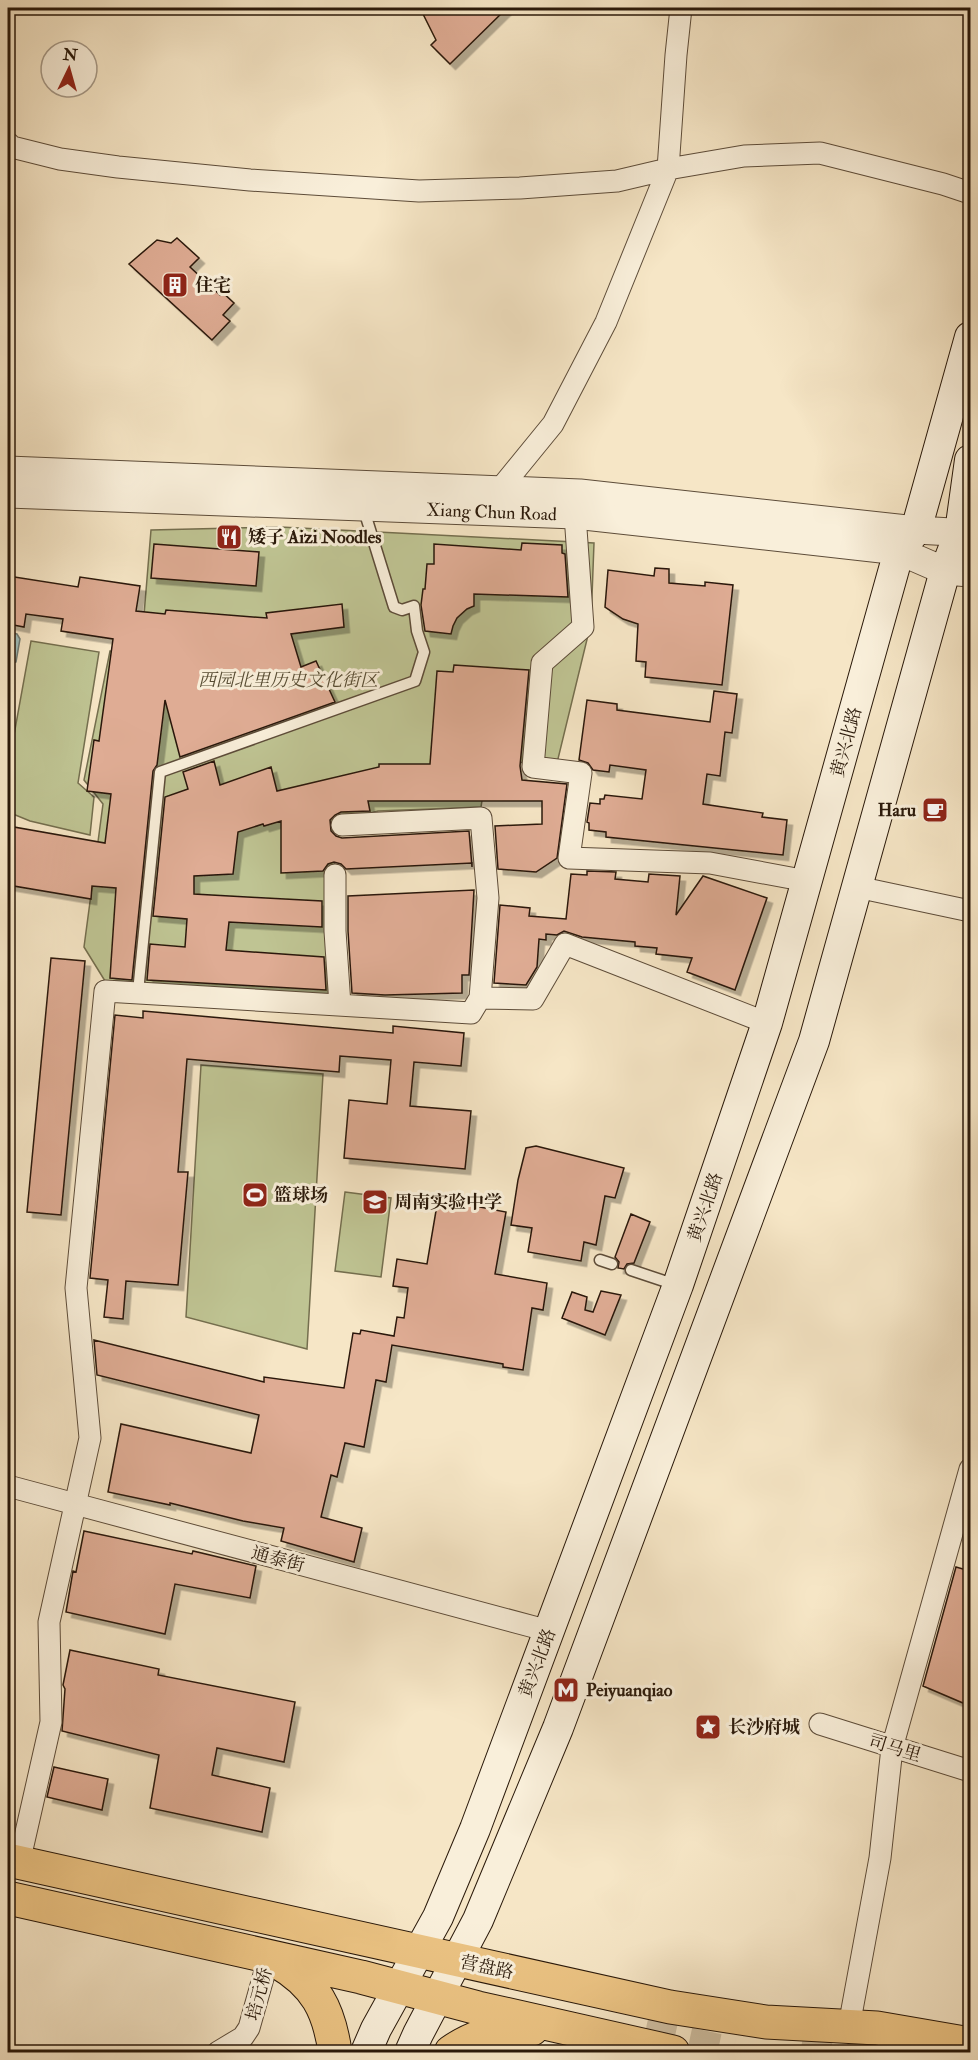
<svg xmlns="http://www.w3.org/2000/svg" width="978" height="2060" viewBox="0 0 978 2060" font-family="'IM FELL Double Pica','Noto Serif SC',serif">
<defs>
<filter id="shadow"><feDropShadow dx="5.5" dy="5.5" stdDeviation="0" flood-color="#0004"/></filter>
</defs>
<rect width="100%" height="100%" fill="#f6e6c6"/>
<filter id="stains"><feTurbulence type="fractalNoise" baseFrequency=".00333" numOctaves="4"/><feColorMatrix values="0 0 0 0 .2 0 0 0 0 .09 0 0 0 0 .02 0 0 0 .5 -.17"/></filter>
<radialGradient id="worn" r=".72"><stop offset=".6" stop-color="#630" stop-opacity="0"/><stop offset="1" stop-color="#630" stop-opacity=".3"/></radialGradient>
<path fill="#bfc493" stroke="#746e4e" stroke-width="1.5" d="M280 527 594 543 591 623 557 763 488 762 481 807 378 811 334 823 337 997 105 981 84 947 103 804 84 780 110 651 141 652 151 530Z
M31 641 99 652 78 783 94 797 90 835 30 821 8 812V768Z
M201 1065 323 1074 307 1349 186 1317Z
M345 1192 391 1198 381 1277 335 1271Z"/>
<path fill="#9ebebc" stroke="#707c75" stroke-width="1.5" d="M8 632 17 634 20 639 16 662 10 664 11 675 8 690Z"/>
<path fill="#dfac94" stroke="#2a190a" stroke-width="1.5" filter="url(#shadow)" d="M420 8H507L450 64 431 45 436 40Z
M177 238 199 258 190 267 220 295 222 292 234 303 223 315 230 321 212 340 129 264 157 240 171 243Z
M522 543 562 545V553L565 554 568 597 474 594V606L467 609 457 618 453 626 451 634 425 631 421 605 423 589H425L427 564H434V544L521 550Z
M154 544 259 552 256 586 151 578Z
M655 568 669 569V583L705 586V582L733 585 722 685 645 677 646 662 636 661 638 624 623 619 605 607 608 570 654 576Z
M8 576 78 587 80 577 140 586 136 611 165 614 166 610 267 618 266 613 342 604 344 627 291 634 301 667 316 661 335 702 180 757 165 700 157 765 153 771 132 980 110 978 116 888 92 886 91 899 8 885V826L105 843 111 794 87 791 94 740 99 741 113 639 61 631 63 619 26 614 24 627 8 624Z
M454 665 529 670 520 766 522 780 567 784 557 858 536 872 498 869 495 826 542 824V801H368L370 811 341 812 335 815 330 820 331 831 336 836 342 838 469 831 472 867V863L346 869 341 864 334 862 328 864 323 871 281 873V821L264 826 263 824 238 832 233 874 194 876V894L322 901V927L229 922 226 950 324 957 326 990 147 980 150 944 185 947 187 919 153 916 165 797 188 789 183 772 214 761 220 785 271 767 277 791 379 767V764H430L437 671 453 672Z
M714 691 737 694 732 733 725 732 720 776 707 774 703 804 763 813 762 817 787 820 783 855 606 837V832L589 830V823L587 822 590 803 600 804V799H604L605 795 642 799 646 770 610 765 609 772 593 770 588 763 579 760 587 700 617 704V710L710 722Z
M587 871 616 872 615 879 648 882 649 874 680 876 676 915 703 876 767 898 735 990 687 972 692 958 656 954 657 948 635 946V942L582 937 564 931 557 935 546 934V940L539 939 537 967 526 985 494 983 500 905 530 908 529 916 566 919 571 874 587 875Z
M474 890 469 975H462V993L385 995 352 993 348 931V896Z
M51 958 85 961 61 1215 27 1212Z
M143 1011 393 1033V1026L464 1033 461 1066 414 1062 410 1106 471 1111 465 1169 344 1158 349 1100 387 1104 391 1060 340 1056 339 1072 187 1059 178 1172H188L178 1285 126 1281 123 1319 104 1317 108 1280 90 1278 115 1015 143 1018Z
M536 1146 624 1168 615 1198 605 1196 596 1245 584 1242 581 1261 528 1252 532 1228 511 1225 518 1180 526 1148Z
M438 1199 506 1212 495 1274 547 1283 543 1310 532 1308 523 1370 503 1367V1364L392 1345 386 1382 376 1380 364 1447 345 1443 337 1477 331 1475 321 1517 362 1528 354 1562 281 1541 284 1528 243 1521 170 1503V1505L108 1492 121 1424 251 1453 259 1415 97 1375 94 1340 264 1382V1377L344 1388 353 1333 360 1334 361 1330 394 1336 397 1317 404 1318 408 1288 393 1286 397 1259 427 1264Z
M631 1214 650 1222 634 1263 627 1264 624 1269 618 1268 619 1262 615 1257Z
M601 1291 621 1295 605 1335 562 1318 572 1292 587 1297 585 1310 593 1312Z
M84 1531 192 1554 193 1551 256 1566 250 1598 175 1584 165 1634 66 1612 73 1571 76 1572Z
M956 1567 970 1571V1706L923 1686Z
M70 1650 159 1669 158 1675 295 1702 284 1762 217 1748 212 1775 270 1788 262 1832 150 1808 159 1755 62 1731 65 1689 63 1685Z
M54 1767 108 1779 102 1810 47 1797Z"/>
<g fill="none" stroke-linecap="round" stroke-linejoin="round">
<path stroke="#cdbda0" stroke-width="30" stroke-dasharray="30 15" stroke-linecap="butt" d="M645 2033 733 2052
M803 2036 904 2052"/>
<g stroke="#5d4c39" stroke-width="13">
<path id="service" d="M138 992 160 772 415 681 424 652 417 631 414 606 402 610 394 607 363 507
M600 1260 612 1264
M631 1270 676 1285"/>
</g>
<g stroke="#5d4c39" stroke-width="23">
<path id="minor" d="M8 143 12 147 60 159 118 167 250 180 419 191 520 188 617 181 668 169 744 156 820 153 943 184 970 193
M500 489 553 424 606 322 668 169 676 55 681 8
M575 515 583 627 542 663 533 767 581 773 569 858 710 863 807 881
M342 825 481 818 488 898 480 998
M335 875V931L340 1005
M857 887 970 911
M8 1486 549 1631
M820 1724 970 1771
M19 1863 51 1722 49 1622 90 1438 76 1288 105 991 471 1013 480 998 533 999 565 944 767 1023
M849 2026 880 1858 892 1748 970 1469
M218 2052 243 2037 249 2028 269 1957"/>
</g>
<g stroke="#5d4c39" stroke-width="29">
<g id="tertiary">
<path d="M8 470 580 493 916 530 970 533"/>
<path id="s1" d="M8 494 575 515 899 551 945 571 970 573"/>
</g>
</g>
<g stroke="#2a190a" stroke-width="32">
<path id="secondary" d="M366 2052 376 2029 438 1917 475 1829 678 1285 767 1023 899 551 916 530 970 337
M410 2052 418 2034 478 1920 558 1728 814 1041 945 571 960 532 970 460"/>
</g>
<g stroke="#2a190a" stroke-width="35">
<path id="primary" d="M8 1860 670 2007 766 2022 877 2028 970 2044
M8 1898 361 1977 478 2008 673 2052
M278 1962C316 1984 329 2010 335 2052
M451 2052C475 2035 502 2028 532 2029"/>
</g>
<use href="#service" stroke="#f9efda" stroke-width="10"/>
<use href="#minor" stroke="#f9efda" stroke-width="21"/>
<use href="#tertiary" stroke="#f9efda" stroke-width="27"/>
<use href="#secondary" stroke="#f9efda" stroke-width="30"/>
<use href="#primary" stroke="#ebc383" stroke-width="33"/>
</g>
<defs>
<g id="building-square" transform="scale(1.35)"><rect x="-9" y="-9" width="18" height="18" rx="4" fill="#8f2418" stroke="#f9efda"/><path d="M-4-6H4V6H1V3H-1V6H-4ZM-2.5-4.3h1.7v1.8h-1.7ZM.8-4.3h1.7v1.8H.8ZM-2.5-1h1.7V.8h-1.7ZM.8-1h1.7V.8H.8Z" fill="#fff"/></g>
<g id="restaurant-square" transform="scale(1.35)"><rect x="-9" y="-9" width="18" height="18" rx="4" fill="#8f2418" stroke="#f9efda"/><path d="M-5-6h1v4h1v-4h1v4h1v-4h1v5L-1.5 .5V6h-2V.5L-5-1ZM5-6V6H3V1.5H1.5Q1.5-4 5-6Z" fill="#fff"/></g>
<g id="cafe-square" transform="scale(1.35)"><rect x="-9" y="-9" width="18" height="18" rx="4" fill="#8f2418" stroke="#f9efda"/><path d="M-5.5-4.5H6V0H3Q3 3.5 0 3.5H-2.5Q-5.5 3.5-5.5 0ZM3-3.2v2h1.7v-2ZM-6 4.5H4V6H-6Z" fill="#fff"/></g>
<g id="stadium-square" transform="scale(1.35)"><rect x="-9" y="-9" width="18" height="18" rx="4" fill="#8f2418" stroke="#f9efda"/><path d="M0-5a6.5 5 0 1 0 0 10a6.5 5 0 1 0 0-10ZM-3.5-1.8h7v3.6h-7Z" fill="#fff"/></g>
<g id="school-square" transform="scale(1.35)"><rect x="-9" y="-9" width="18" height="18" rx="4" fill="#8f2418" stroke="#f9efda"/><path d="M0-5L7-2L0 1L-7-2ZM-4 1L0 2.5L4 1V4Q0 6-4 4Z" fill="#fff"/></g>
<g id="metro-square" transform="scale(1.35)"><rect x="-9" y="-9" width="18" height="18" rx="4" fill="#8f2418" stroke="#f9efda"/><path d="M-5.5 5V-5H-3L0 0L3-5H5.5V5H3V-.5L0 4L-3-.5V5Z" fill="#fff"/></g>
<g id="sight-square" transform="scale(1.35)"><rect x="-9" y="-9" width="18" height="18" rx="4" fill="#8f2418" stroke="#f9efda"/><path d="M0-6L1.8-2.2L6-1.7L2.9 1.2L3.7 5.4L0 3.3L-3.7 5.4L-2.9 1.2L-6-1.7L-1.8-2.2Z" fill="#fff"/></g>
</defs>
<g fill-rule="evenodd">
<use href="#building-square" x="175" y="285"/>
<use href="#restaurant-square" x="229" y="537"/>
<use href="#cafe-square" x="935" y="810"/>
<use href="#stadium-square" x="255" y="1195"/>
<use href="#school-square" x="375" y="1202"/>
<use href="#metro-square" x="566" y="1690"/>
<use href="#sight-square" x="708" y="1727"/>
</g>
<g text-anchor="middle" stroke-width="6" stroke-linejoin="round" paint-order="stroke">
<g font-size="18" font-weight="bold" fill="#2a190a" stroke="#f9efda" text-anchor="start">
<text x="195" y="291">住宅</text>
<text x="248" y="543">矮子 Aizi Noodles</text>
<text x="916" y="816" text-anchor="end">Haru</text>
<text x="274" y="1201">篮球场</text>
<text x="394" y="1208">周南实验中学</text>
<text x="586" y="1696">Peiyuanqiao</text>
<text x="728" y="1733">长沙府城</text>
</g>
<g font-size="18" fill="#2a190a" stroke="#f9efda">
<text dy="6" stroke="none"><textPath href="#s1" startOffset="484">Xiang Chun Road</textPath></text>
<text transform="translate(846 742) rotate(-75)" y="6">黄兴北路</text>
<text transform="translate(705 1207) rotate(-71)" y="6">黄兴北路</text>
<text transform="translate(278 1559) rotate(15)" y="6">通泰街</text>
<text transform="translate(537 1663) rotate(-69)" y="6">黄兴北路</text>
<text transform="translate(895 1748) rotate(17)" y="6">司马里</text>
<text transform="translate(487 1967) rotate(12)" y="6">营盘路</text>
<text transform="translate(259 1994) rotate(-75)" y="6">培元桥</text>
</g>
<g font-size="18" font-style="italic" fill="#574c33" stroke="#f9efda">
<text x="288" y="686">西园北里历史文化街区</text>
</g>
</g>
<rect width="978" height="2060" fill="none" stroke="#f6e6c6" stroke-width="30"/>
<rect x="9" y="9" width="960" height="2042" fill="none" stroke="#2a190a" stroke-width="3"/>
<rect x="15" y="15" width="948" height="2030" fill="none" stroke="#2a190a" stroke-width="1.5"/>
<g transform="translate(69 69) rotate(5)"><circle r="28" fill="#f9efda" stroke="#a69987" stroke-width="1.5"/>
<path d="M0-4.5L10 22L0 15L-10 22Z" fill="#8f2418"/>
<text y="-9" font-size="16" font-weight="bold" text-anchor="middle" fill="#2a190a">N</text>
</g>
<rect width="100%" height="100%" filter="url(#stains)"/>
<rect width="100%" height="100%" fill="url(#worn)"/>
</svg>
